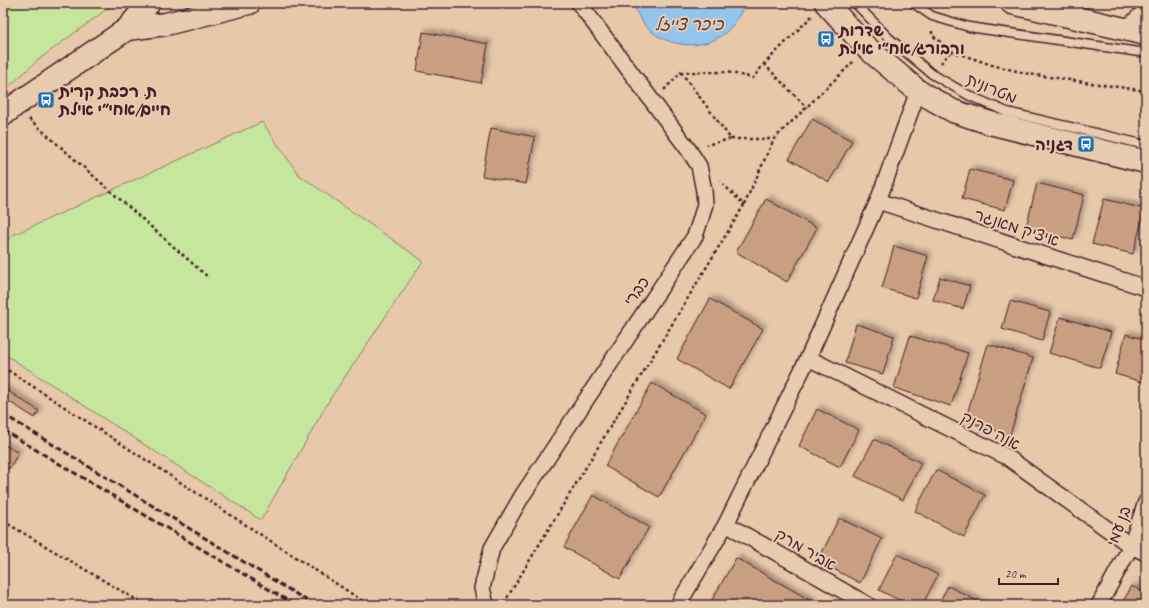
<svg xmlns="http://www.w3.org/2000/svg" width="1149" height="608" viewBox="0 0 1149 608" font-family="Caveat,'Playpen Sans Hebrew',sans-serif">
<defs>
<filter id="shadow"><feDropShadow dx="3.5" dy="-3.5" stdDeviation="2" flood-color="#0004"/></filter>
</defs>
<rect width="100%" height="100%" fill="#e7c8a9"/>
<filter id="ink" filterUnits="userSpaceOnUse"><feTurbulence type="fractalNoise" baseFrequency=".025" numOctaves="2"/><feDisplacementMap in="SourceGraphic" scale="8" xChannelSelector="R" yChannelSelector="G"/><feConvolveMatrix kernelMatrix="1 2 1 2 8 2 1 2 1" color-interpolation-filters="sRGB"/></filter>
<g filter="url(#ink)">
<path fill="#c6e69e" stroke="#888264" d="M3 3H115L38 60 3 92Z
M262 122 299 175 423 261 330 399 261 520 3 353V246L11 236Z"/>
<path fill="#91c5ee" stroke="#7583a0" d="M633 3H745C740 15 735 25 725 33 705 50 671 48 651 31 642 24 637 13 633 3Z"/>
<path fill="#c99f82" stroke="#4a1f2b" filter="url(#shadow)" d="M423 32 488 44 481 83 417 71Z
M812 119 852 141 829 182 789 159Z
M491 128 535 137 526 184 482 176Z
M970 169 1013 180 1005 210 962 199Z
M1037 183 1084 195 1073 240 1026 228Z
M766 199 817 228 787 282 736 252Z
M1104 199 1145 209 1133 254 1092 244Z
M894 246 928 256 916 298 882 288Z
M940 277 970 286 963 309 933 300Z
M710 299 763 329 729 389 677 359Z
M1010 301 1050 312 1042 341 1002 329Z
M1060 317 1111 332 1100 368 1049 353Z
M856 324 894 336 883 374 845 363Z
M1126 334 1146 340V383L1115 374Z
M910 336 968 353 951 406 894 388Z
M988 344 1033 358 1010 435 965 421Z
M652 383 706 414 659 497 605 466Z
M3 388 39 411 35 418 3 398Z
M817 409 859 430 840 467 799 446Z
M874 439 921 463 903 500 855 476Z
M3 444 18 453 9 469 3 466Z
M936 470 985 495 964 537 915 511Z
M593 495 649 527 620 579 564 547Z
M839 518 882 539 860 583 818 561Z
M897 554 938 575 922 605H909L879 590Z
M736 558 813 602 811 605H709Z
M948 586 985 605H938Z
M1132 586 1146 594V605H1121Z"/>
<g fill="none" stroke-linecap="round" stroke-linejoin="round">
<g stroke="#4a1f2b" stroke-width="11">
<path id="service" d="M855 3 889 38 932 74 970 96 1007 112 1146 145
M913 3 932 16 969 27 1146 53"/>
</g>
<g stroke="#4a1f2b" stroke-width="18">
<path id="minor" d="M1126 29 1146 10
M878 201 1146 288
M808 358 1007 457 1131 546 1146 553
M726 524 868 605
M486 605 482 588 492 548 522 496 695 236 701 218 705 204 704 191 699 166 688 149 579 3
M678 605 726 524 808 358 878 201 918 91
M1099 605 1131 546 1146 502"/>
</g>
<g stroke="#4a1f2b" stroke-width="25">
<path id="secondary" d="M826 3 867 48 918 91 953 111 990 123 1146 162
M1012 3 1146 34
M127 29 166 24 249 3
M3 115 14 106 127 29 149 3"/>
</g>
<path stroke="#4a1f2b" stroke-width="2.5" stroke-dasharray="3 3" stroke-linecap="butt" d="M932 31V35L951 51 941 63
M951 51 992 65 1029 74 1146 91
M764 64 807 108
M681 72 731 139 706 145
M664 90 681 72H727L753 78 764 64 812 16
M29 119 209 278
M731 139H774
M744 205 774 139 853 62
M3 367 369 605
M3 521 145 605
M504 603 744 205 720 181"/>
<use href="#service" stroke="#e8ccaf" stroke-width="8"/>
<use href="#minor" stroke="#e8ccaf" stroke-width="15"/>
<use href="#secondary" stroke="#e8ccaf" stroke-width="22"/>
<path stroke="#4a1f2b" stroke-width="3" stroke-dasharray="6 3" stroke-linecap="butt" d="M3 414 314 605
M3 430 295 605"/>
</g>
</g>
<defs>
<g id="bus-square" transform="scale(0.9)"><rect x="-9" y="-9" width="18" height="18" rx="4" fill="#1f6fb2" stroke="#e8ccaf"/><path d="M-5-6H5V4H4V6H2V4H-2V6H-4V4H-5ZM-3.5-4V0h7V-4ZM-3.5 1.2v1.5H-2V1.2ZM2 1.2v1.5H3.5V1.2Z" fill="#fff"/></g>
</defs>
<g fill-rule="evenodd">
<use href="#bus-square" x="826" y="39"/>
<use href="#bus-square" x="46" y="100"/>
<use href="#bus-square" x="1086" y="144"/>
</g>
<g text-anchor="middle" stroke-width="4" stroke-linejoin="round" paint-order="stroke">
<g font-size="16" font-weight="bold" fill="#4a1f2b" stroke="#e8ccaf" text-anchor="start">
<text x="839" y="36">שדרות<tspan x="839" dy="18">ורבורג/אח״י אילת</tspan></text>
<text x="59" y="97">ת. רכבת קרית<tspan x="59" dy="18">חיים/אחי״י אילת</tspan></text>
<text x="1073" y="150" text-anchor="end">דגניה</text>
</g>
<g font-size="16" fill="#4a1f2b" stroke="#e8ccaf">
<text transform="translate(992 88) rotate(23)" y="6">מטרונית</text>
<text transform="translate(1017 227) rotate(18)" y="6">איציק מאנגר</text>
<text transform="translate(636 291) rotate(-55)" y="6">כברי</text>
<text transform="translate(991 430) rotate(28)" y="6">אנה פרנק</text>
<text transform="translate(1118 526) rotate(-69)" y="6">בן עמי</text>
<text transform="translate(806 549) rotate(30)" y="6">אביר מרק</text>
</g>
<g font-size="17" font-style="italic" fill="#553848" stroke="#e8ccaf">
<text x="689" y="30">כיכר צייזל</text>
</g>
</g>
<rect width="1149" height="608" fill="none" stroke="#e8ccaf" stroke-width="16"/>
<rect x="8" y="8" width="1133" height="592" fill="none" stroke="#4a1f2b" stroke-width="1.5" filter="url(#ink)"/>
<path d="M999 578v6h59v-6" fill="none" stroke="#4a1f2b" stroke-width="2"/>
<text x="1005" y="578" font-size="12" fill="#4a1f2b" stroke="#e8ccaf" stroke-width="3" paint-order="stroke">20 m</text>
</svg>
